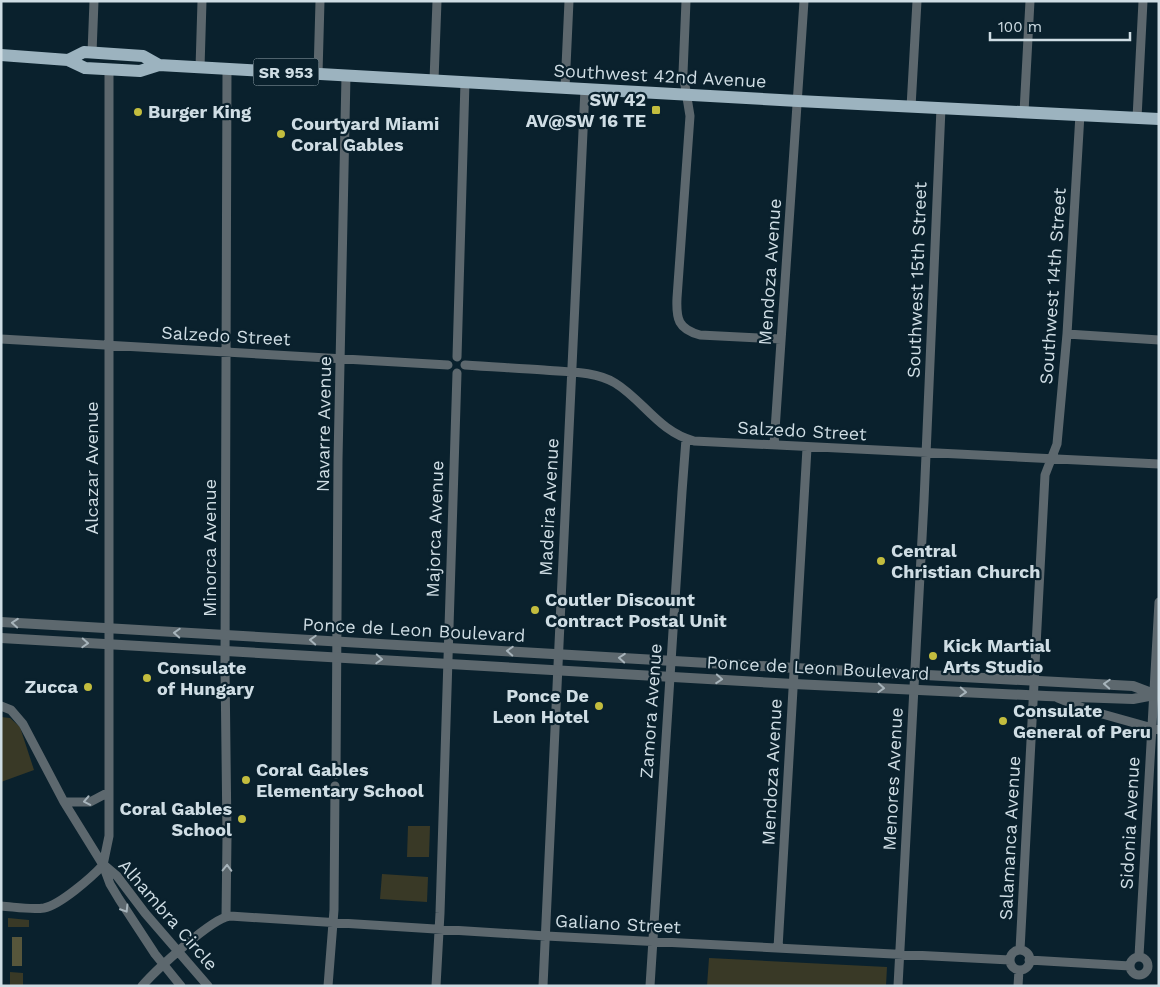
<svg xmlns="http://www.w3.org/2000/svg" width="1160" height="987" viewBox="0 0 1160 987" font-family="'Work Sans',sans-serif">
<rect width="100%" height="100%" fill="#0a212d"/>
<path fill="#393926" d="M1 717 10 718 20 727 34 770 1 782Z
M408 826H430L429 857H407Z
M382 874 428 877 427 902 380 899Z
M8 918 29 920V927H8Z
M709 958 887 967 886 986H707Z
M10 972 23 973V986H10Z"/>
<path fill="#57563b" d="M12 937H22V966H12Z"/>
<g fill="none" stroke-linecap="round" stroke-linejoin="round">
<path stroke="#5d686e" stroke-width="9" d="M686 1 683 73 690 116 677 298C676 319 678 329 700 335L781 339
M92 53 94 1
M200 68 202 1
M318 74 320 1
M434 80 437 1
M565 88 569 1
M911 107 917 1
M1024 112 1030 1
M1137 118 1143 1
M1067 334 1159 340
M1 339 448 365
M457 357 465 82
M465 365C491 367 518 368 544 370 567 372 595 371 615 383 643 400 659 432 694 441L1159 464
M774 445 804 1
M1058 698 1088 710 1159 730
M1 706 11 710 23 724 64 802 103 865 110 884 119 899 155 954 181 986
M336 774 338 460 346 75
M64 802H90L109 792
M103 865 109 836V70
M104 865 117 876 145 913 208 986
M1 906C15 907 31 910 44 908 60 905 92 877 103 865
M226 917 227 837 225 666 227 69
M778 948 807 448
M1020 950 1045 475 1057 444 1067 334 1080 114
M1010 960a10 10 0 1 1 20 0a10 10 0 1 1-20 0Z
M1139 956 1159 602
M1130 966a9 9 0 1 1 18 0a9 9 0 1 1-18 0Z
M1029 960 1130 966
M142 986C156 970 212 918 230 916L546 936 1010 960
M328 986 334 910 335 786
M436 986 440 913 457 373
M543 986 585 89
M650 986 682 492 686 439
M898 986 924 501 941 108
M1018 986 1019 970"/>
<path stroke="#5d686e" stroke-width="10" d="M1 622 795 668 1133 686 1154 694
M1 638 794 684 1046 696 1133 699 1159 694"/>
<path stroke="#9cb3bf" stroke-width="12" d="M1 55 68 60 85 68 140 71 159 65 798 101 1159 119
M68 60 84 52 143 56 159 65"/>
</g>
<defs><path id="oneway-chevron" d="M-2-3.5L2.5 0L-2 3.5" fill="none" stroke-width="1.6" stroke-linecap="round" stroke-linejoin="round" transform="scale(1.25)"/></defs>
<g stroke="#a7b4bb">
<use href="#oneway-chevron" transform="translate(15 623) rotate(-176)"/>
<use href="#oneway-chevron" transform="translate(177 633) rotate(-177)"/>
<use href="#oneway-chevron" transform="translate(313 640) rotate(-177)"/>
<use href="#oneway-chevron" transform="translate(85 643) rotate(3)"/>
<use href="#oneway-chevron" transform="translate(510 651) rotate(-177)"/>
<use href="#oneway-chevron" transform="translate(622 658) rotate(-176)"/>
<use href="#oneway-chevron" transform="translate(379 659) rotate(3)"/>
<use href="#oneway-chevron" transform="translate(719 679) rotate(4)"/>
<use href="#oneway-chevron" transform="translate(1107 684) rotate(-177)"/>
<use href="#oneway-chevron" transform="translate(881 688) rotate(3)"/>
<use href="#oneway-chevron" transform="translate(963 692) rotate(3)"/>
<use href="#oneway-chevron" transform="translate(87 801) rotate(169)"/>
<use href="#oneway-chevron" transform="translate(227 868) rotate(-89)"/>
<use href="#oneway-chevron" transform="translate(125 909) rotate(58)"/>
</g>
<g fill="#c3bd3e" stroke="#0a212d" stroke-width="2">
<rect x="651" y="105" width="10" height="10" rx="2.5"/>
<circle cx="138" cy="112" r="5"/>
<circle cx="281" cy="134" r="5"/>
<circle cx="881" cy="561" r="5"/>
<circle cx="535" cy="610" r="5"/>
<circle cx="933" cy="656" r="5"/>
<circle cx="147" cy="678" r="5"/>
<circle cx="88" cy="687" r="5"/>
<circle cx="599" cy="706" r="5"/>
<circle cx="1003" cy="721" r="5"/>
<circle cx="246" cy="780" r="5"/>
<circle cx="242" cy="819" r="5"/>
</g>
<g text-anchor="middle" stroke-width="4.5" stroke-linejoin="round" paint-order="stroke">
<rect fill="#0a212d" stroke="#94a5ad" stroke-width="1" x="253.5" y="58.5" width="65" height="27" rx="4"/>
<g font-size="16" font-weight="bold" fill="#cfdde4">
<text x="286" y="78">SR 953</text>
</g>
<g font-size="18" fill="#cfdde4" stroke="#0a212d">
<text transform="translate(660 76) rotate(3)" y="6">Southwest 42nd Avenue</text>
<text transform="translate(770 272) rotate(-86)" y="6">Mendoza Avenue</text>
<text transform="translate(917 280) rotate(-88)" y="6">Southwest 15th Street</text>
<text transform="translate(1053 286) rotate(-86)" y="6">Southwest 14th Street</text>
<text transform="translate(226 336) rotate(3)" y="6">Salzedo Street</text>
<text transform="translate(324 424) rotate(-89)" y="6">Navarre Avenue</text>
<text transform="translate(802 431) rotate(3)" y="6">Salzedo Street</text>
<text transform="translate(92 468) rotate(-90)" y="6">Alcazar Avenue</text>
<text transform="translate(549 507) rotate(-87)" y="6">Madeira Avenue</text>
<text transform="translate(435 529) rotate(-88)" y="6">Majorca Avenue</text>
<text transform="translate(210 548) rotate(-90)" y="6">Minorca Avenue</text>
<text transform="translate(414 630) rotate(3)" y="6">Ponce de Leon Boulevard</text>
<text transform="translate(818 668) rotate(3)" y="6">Ponce de Leon Boulevard</text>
<text transform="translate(651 711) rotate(-86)" y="6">Zamora Avenue</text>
<text transform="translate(772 772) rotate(-87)" y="6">Mendoza Avenue</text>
<text transform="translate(893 779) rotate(-87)" y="6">Menores Avenue</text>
<text transform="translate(1130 823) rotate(-87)" y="6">Sidonia Avenue</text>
<text transform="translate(1010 838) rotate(-87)" y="6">Salamanca Avenue</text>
<text transform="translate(168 915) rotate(49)" y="6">Alhambra Circle</text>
<text transform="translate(618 924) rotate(3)" y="6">Galiano Street</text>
</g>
<g font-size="18" font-weight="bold" fill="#cfdde4" stroke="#0a212d" text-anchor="start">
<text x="646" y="106" text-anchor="end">SW 42<tspan x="646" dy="21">AV@SW 16 TE</tspan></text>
<text x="148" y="118">Burger King</text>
<text x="291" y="130">Courtyard Miami<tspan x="291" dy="21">Coral Gables</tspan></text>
<text x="891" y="557">Central<tspan x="891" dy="21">Christian Church</tspan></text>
<text x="545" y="606">Coutler Discount<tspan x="545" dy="21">Contract Postal Unit</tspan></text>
<text x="943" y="652">Kick Martial<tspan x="943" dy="21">Arts Studio</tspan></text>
<text x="157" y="674">Consulate<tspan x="157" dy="21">of Hungary</tspan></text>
<text x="78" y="693" text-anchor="end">Zucca</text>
<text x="589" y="702" text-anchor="end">Ponce De<tspan x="589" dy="21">Leon Hotel</tspan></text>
<text x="1013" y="717">Consulate<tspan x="1013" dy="21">General of Peru</tspan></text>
<text x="256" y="776">Coral Gables<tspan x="256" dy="21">Elementary School</tspan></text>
<text x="232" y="815" text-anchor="end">Coral Gables<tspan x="232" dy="21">School</tspan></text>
</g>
</g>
<rect width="1160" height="987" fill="none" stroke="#cfdde4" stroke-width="5"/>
<path d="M990 32v8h140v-8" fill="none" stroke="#cfdde4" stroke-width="2.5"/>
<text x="998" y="32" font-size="15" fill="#cfdde4" stroke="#0a212d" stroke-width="4" paint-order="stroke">100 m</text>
</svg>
